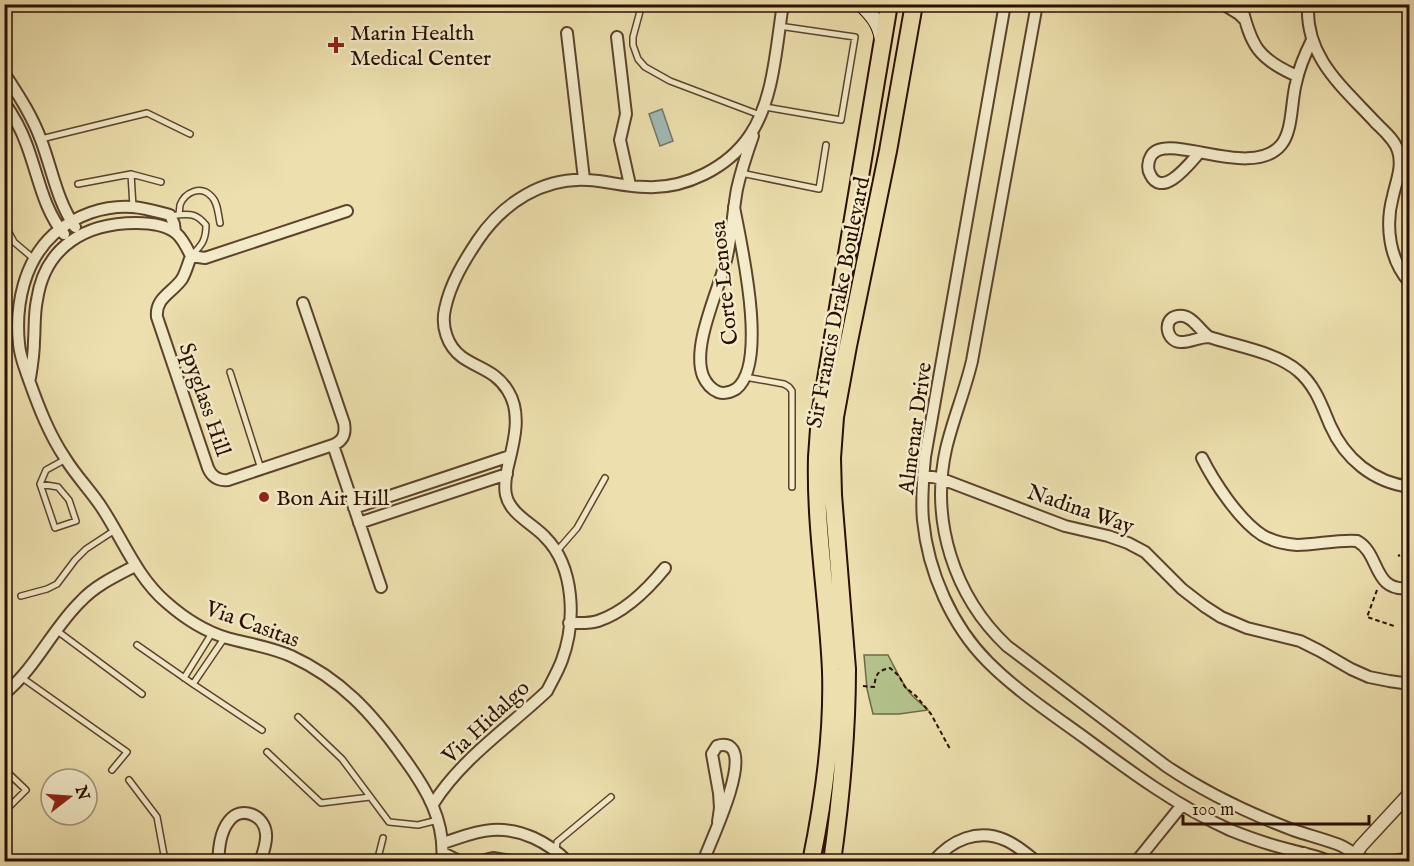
<svg xmlns="http://www.w3.org/2000/svg" width="1414" height="866" viewBox="0 0 1414 866" font-family="'IM FELL English',serif">
<rect width="100%" height="100%" fill="#ede0ae"/>
<filter id="stains"><feTurbulence type="fractalNoise" baseFrequency=".00333" numOctaves="4"/><feColorMatrix values="0 0 0 0 .2 0 0 0 0 .09 0 0 0 0 .02 0 0 0 .5 -.17"/></filter>
<radialGradient id="worn" r=".72"><stop offset=".6" stop-color="#630" stop-opacity="0"/><stop offset="1" stop-color="#630" stop-opacity=".3"/></radialGradient>
<path fill="#b4c38d" stroke="#706946" stroke-width="1.5" d="M864 655H888C895 668 901 682 910 693 915 699 922 704 928 710L899 714H873L867 689Z"/>
<path fill="#a0bab7" stroke="#71766e" stroke-width="1.5" d="M662 109 673 141 660 146 649 114Z"/>
<g fill="none" stroke-linecap="round" stroke-linejoin="round">
<g stroke="#5c432c" stroke-width="8">
<path id="service" d="M642 4 633 37V45L638 59 645 67 670 81 760 115
M765 107 841 120 855 37 779 26
M41 139 147 113 190 134
M741 173 819 189 826 145
M131 174 161 182
M78 184 131 174 133 207
M176 215C191 214 196 213 206 225 206 240 202 245 192 255
M179 215C179 214 180 206 180 205 185 192 201 185 211 196 218 202 218 214 220 223
M4 223 14 242 34 259
M230 372 261 469
M745 377 784 384 789 387 792 391V487
M40 484 58 487 69 500 76 521 55 528 40 484 46 470 66 459
M557 551 577 528 605 478
M21 596 47 589 57 584 75 560 86 549 115 530
M56 630 142 694
M225 637 193 684 262 730
M137 645 193 684
M21 677 127 752 112 770
M184 678 212 633
M298 717 342 759 389 822 418 825 438 820
M267 752 321 803 370 797
M4 769 26 790 4 812
M129 780 157 817 164 855 163 862
M377 862 383 838
M548 862 556 851 557 842 611 797"/>
</g>
<g stroke="#5c432c" stroke-width="14">
<path id="minor" d="M1005 4 925 457C923 478 921 499 923 520 928 572 952 626 988 662 1017 691 1052 714 1085 738 1131 772 1177 806 1230 830 1250 838 1270 845 1291 850 1303 854 1318 855 1330 862
M1037 4 972 361C965 391 953 419 946 449 930 521 954 596 1007 646L1166 766C1206 793 1248 813 1293 830 1308 835 1323 839 1337 844 1349 848 1358 858 1369 862
M1223 4 1239 14 1245 20
M1241 4C1251 46 1258 59 1297 76
M1308 4C1305 58 1343 87 1376 123 1384 131 1395 140 1398 151 1403 166 1396 182 1393 196 1385 225 1389 260 1410 283
M567 33 584 179
M617 37 626 114 620 140 630 185
M4 75 8 79C21 99 33 118 41 140 52 169 57 201 75 227
M4 102C13 115 21 129 26 143 38 174 43 209 64 234
M1199 153C1190 163 1162 200 1150 174 1147 169 1148 161 1151 156 1166 130 1251 181 1281 145 1293 131 1291 101 1296 83 1299 68 1305 54 1312 40
M734 207C741 244 769 364 736 389 731 392 724 394 718 392 711 389 706 383 703 376 691 345 720 289 727 256 732 234 733 211 737 189 741 171 747 153 753 136
M175 232 174 224 170 215C158 212 146 208 133 207 104 205 76 215 54 234 24 261 15 305 19 344 20 357 25 368 29 380 39 408 49 434 65 458 76 476 91 491 102 508 123 540 137 577 166 602 184 618 204 631 227 638 249 644 271 647 291 656 341 679 372 713 403 757 426 788 446 821 442 862
M191 256 205 258 347 211
M1209 337C1199 330 1192 314 1178 316 1162 318 1166 341 1180 342 1189 343 1198 337 1209 337 1236 346 1276 352 1298 371 1315 385 1322 406 1330 425 1345 459 1373 482 1410 487
M30 378C32 366 34 354 34 341 35 327 34 314 37 300 45 246 86 223 136 223 148 223 166 225 176 233 183 239 187 248 191 256 188 264 186 272 182 279 172 293 155 298 157 317L208 468C212 477 219 481 228 480L333 445C343 441 346 434 344 423L303 303
M333 445 381 587
M1202 458C1214 482 1239 520 1262 535 1272 541 1284 544 1297 545 1315 545 1341 539 1357 541 1381 554 1372 593 1410 588
M923 475 942 479 1065 526 1108 536 1128 543 1145 552 1182 589 1204 606 1221 617 1247 628 1300 641 1320 651 1351 669 1369 677 1389 681 1410 684
M354 508 510 456
M359 523 507 474
M569 623C578 623 589 624 598 621 625 612 648 589 665 568
M4 694C36 668 52 629 81 601 96 585 116 576 135 566
M433 804C462 758 508 728 547 691 552 681 558 671 562 660 576 622 575 567 545 537 533 524 510 514 506 495 504 486 506 475 508 466 514 442 522 413 508 391 496 371 479 369 462 357 447 346 441 326 445 309 450 284 464 261 478 240 503 203 543 177 588 180 607 181 626 187 646 187 685 189 728 168 750 135 774 99 776 47 783 4
M443 843C459 838 475 831 492 830 521 828 548 842 568 862
M443 853 461 862
M218 862C219 848 220 832 229 821 241 805 265 815 266 834 267 843 263 853 260 862
M477 862 493 858 518 862
M703 862C711 840 745 770 733 750 729 744 723 744 717 746L712 754 719 793 720 808 718 822
M933 862C951 840 978 828 1005 840 1017 845 1027 854 1037 862
M1136 862 1182 805
M1389 862 1410 858"/>
</g>
<g stroke="#5c432c" stroke-width="15">
<path id="tertiary" d="M1304 854 1310 862
M1350 862 1361 846 1410 793"/>
</g>
<g stroke="#2b0f00" stroke-width="16">
<path id="secondary" d="M861 4C872 15 880 24 882 40"/>
</g>
<g stroke="#2b0f00" stroke-width="20">
<path id="primary" d="M811 862C824 799 833 735 831 671 828 600 815 528 817 457 818 443 819 429 820 415L889 4
M832 862C841 798 847 734 847 669L833 495 832 458 835 417 848 346 888 151 914 4"/>
</g>
<path stroke="#2b0f00" stroke-width="2" stroke-dasharray="4.5 3" stroke-linecap="butt" d="M1398 556 1400 555
M1377 590 1367 617 1394 626
M863 686 874 687C876 674 877 671 890 668L899 676 905 687 916 696 931 714 950 749"/>
<use href="#service" stroke="#f3ebca" stroke-width="5"/>
<use href="#minor" stroke="#f3ebca" stroke-width="10"/>
<use href="#tertiary" stroke="#f3ebca" stroke-width="12"/>
<use href="#secondary" stroke="#f3ebca" stroke-width="14"/>
<use href="#primary" stroke="#ede0ae" stroke-width="16"/>
</g>
<g fill="#8f2418" stroke="#f3ebca" stroke-width="2">
<path d="M333 36h6v6h6v6h-6v6h-6v-6h-6v-6h6z"/>
<circle cx="264" cy="497" r="6"/>
</g>
<g text-anchor="middle" stroke-width="5" stroke-linejoin="round" paint-order="stroke">
<g font-size="22" fill="#2b0f00" stroke="#f3ebca" text-anchor="start">
<text x="350" y="40">Marin Health<tspan x="350" dy="25">Medical Center</tspan></text>
<text x="276" y="505">Bon Air Hill</text>
</g>
<g font-size="22" fill="#2b0f00" stroke="#f3ebca">
<text transform="translate(723 283) rotate(-96)" y="8">Corte Lenosa</text>
<text transform="translate(837 302) rotate(-79)" y="8">Sir Francis Drake Boulevard</text>
<text transform="translate(206 399) rotate(71)" y="8">Spyglass Hill</text>
<text transform="translate(914 428) rotate(-82)" y="8">Almenar Drive</text>
<text transform="translate(1081 508) rotate(19)" y="8">Nadina Way</text>
<text transform="translate(253 623) rotate(20)" y="8">Via Casitas</text>
<text transform="translate(485 721) rotate(-43)" y="8">Via Hidalgo</text>
</g>
</g>
<rect width="1414" height="866" fill="none" stroke="#ede0ae" stroke-width="24"/>
<rect x="6" y="6" width="1402" height="854" fill="none" stroke="#2b0f00" stroke-width="3"/>
<rect x="12" y="12" width="1390" height="842" fill="none" stroke="#2b0f00" stroke-width="1.5"/>
<g transform="translate(69 797) rotate(73)"><circle r="28" fill="#f3ebca" stroke="#a39379" stroke-width="1.5"/>
<path d="M0-4.5L10 22L0 15L-10 22Z" fill="#8f2418"/>
<text y="-9" font-size="16" font-weight="bold" text-anchor="middle" fill="#2b0f00">N</text>
</g>
<path d="M1183 815v9h186v-9" fill="none" stroke="#2b0f00" stroke-width="3"/>
<text x="1192" y="815" font-size="18" fill="#2b0f00" stroke="#f3ebca" stroke-width="4.5" paint-order="stroke">100 m</text>
<rect width="100%" height="100%" filter="url(#stains)"/>
<rect width="100%" height="100%" fill="url(#worn)"/>
</svg>
